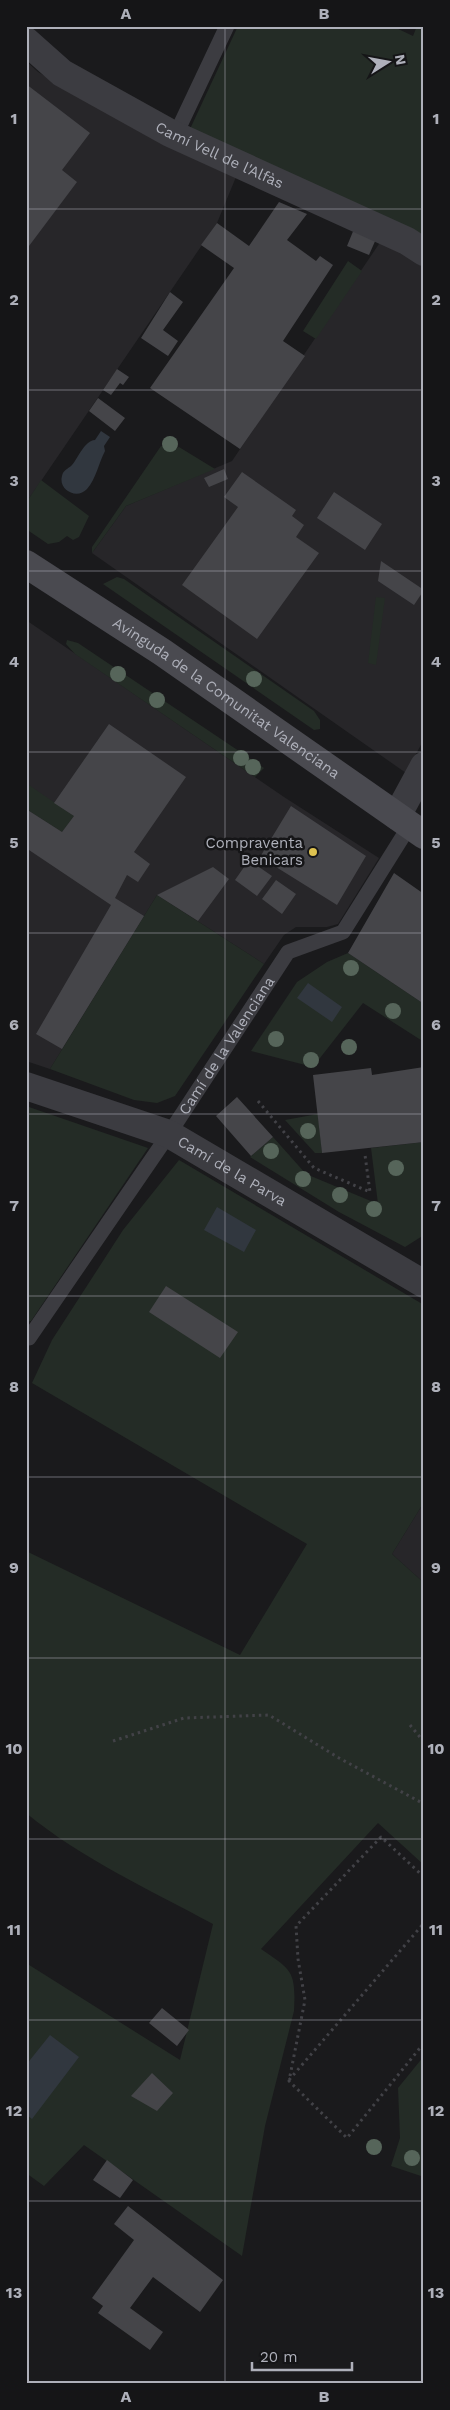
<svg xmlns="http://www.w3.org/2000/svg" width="450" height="2410" viewBox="0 0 450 2410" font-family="'Work Sans',sans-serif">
<rect width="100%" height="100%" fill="#1a1a1c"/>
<path fill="#272629" d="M26 61 38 72 57 83 236 177 217 223 26 503Z
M381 241 424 266V739L406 773 92 553 126 506 232 461Z
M26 620 284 797 379 858 338 924 327 927H296L284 935 264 964 157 895 50 1069 26 1061Z
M424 1502V1583L392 1554Z"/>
<path fill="#242c26" d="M238 26H392L413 36 417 26H424V235L190 129Z
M348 261 362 271 316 339 303 331Z
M161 446 173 450 179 447 215 469 126 506 92 553V547Z
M41 480 89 516 79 537 73 540 67 536 59 542 48 544 26 529V503Z
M117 577 124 579 314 711 320 720V729L314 730 103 584Z
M376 597 385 598 376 665 368 663Z
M67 640 78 643 264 768 255 777 75 654 66 644Z
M26 783 74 816 62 832 26 809Z
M157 895 264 964 175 1096 157 1103 134 1100 50 1069Z
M348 953 424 1004V1042L363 1003 313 1067 251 1051 297 982 327 962Z
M26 1106 148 1148 31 1321 26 1322Z
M318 1114 322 1153H315L285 1120Z
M273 1137 306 1174 378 1204 371 1148 424 1142V1235L405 1247 339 1212 250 1157Z
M179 1160 424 1305V1502L392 1554 424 1583V1865L378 1823 261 1949C292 1970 296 1971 294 2011L265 2126 242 2256 84 2145 44 2186 26 2173V1963L180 2060 213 1924C150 1890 82 1859 26 1813V1551L240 1655 307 1544 32 1383 52 1340 123 1230Z
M424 2056V2177L391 2166 400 2138 398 2088Z"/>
<path fill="#31373f" d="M101 431 110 437 104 446 105 451C99 462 96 479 87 489 77 500 58 490 62 476 63 470 68 469 72 465 79 457 84 441 95 440Z
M308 983 342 1007 332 1022 297 998Z
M217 1207 256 1230 244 1252 204 1230Z
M50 2035 79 2057 32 2119 26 2114V2065Z"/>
<path fill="#454549" d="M26 84 90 133 62 170 77 182 26 250Z
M279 202 307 214 287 240 316 261 320 256 333 265 283 341 305 356 240 449 150 388 234 268 201 245 217 223 249 246Z
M354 229 376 239 369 255 347 246Z
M170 292 183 302 163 330 178 341 168 356 141 338Z
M117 369 129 377 123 385 120 383 111 395 103 390Z
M98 398 125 418 115 431 89 411Z
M224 469 228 479 209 487 204 478Z
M242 472 296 510 292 516 304 525 296 537 319 553 257 639 182 585 238 507 224 497Z
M334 492 382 524 365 550 317 518Z
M381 561 424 590 414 605 378 581Z
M109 724 186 777 134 852 150 864 138 882 127 875 115 898 144 916 62 1049 36 1034 111 905 26 848V809L62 832 74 816 54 803Z
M291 806 366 856 337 905 260 857Z
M249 860 272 876 257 896 235 880Z
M213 867 229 879 198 921 157 895Z
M394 873 424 894V1004L348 953Z
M276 880 296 894 282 914 262 899Z
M424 1067V1142L322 1153 313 1075 371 1068 372 1075Z
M237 1097 273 1137 251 1156 216 1116Z
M166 1286 238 1332 220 1358 149 1312Z
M162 2008 189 2030 177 2046 149 2023Z
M152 2073 173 2093 157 2111 131 2096Z
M107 2160 133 2180 120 2198 93 2180Z
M128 2206 223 2280 200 2312 153 2277 130 2308 163 2332 150 2350 98 2313 103 2306 92 2298 134 2240 114 2224Z"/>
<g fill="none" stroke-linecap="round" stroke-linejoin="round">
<path stroke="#424247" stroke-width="3" stroke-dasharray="2.5 4" stroke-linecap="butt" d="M258 1101 314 1168 370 1192 365 1155
M410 1725 424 1742
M113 1741 184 1718 269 1715 339 1758 424 1804
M424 1877 381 1837 296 1926 298 1959 305 2000 289 2081 347 2138 424 2043
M289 2080 424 1923"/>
<g stroke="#3c3c41" stroke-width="15">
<path d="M175 136 227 26"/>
<path id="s1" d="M26 1338H29L169 1134 288 952 343 932 410 825"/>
</g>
<g stroke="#3c3c41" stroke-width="28">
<path id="s2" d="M26 41 62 73 170 133 407 241 424 252"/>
<path d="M397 816 424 766"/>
<path id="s3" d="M26 1086 169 1134 424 1284"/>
</g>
<path stroke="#4a4a50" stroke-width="28" id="s4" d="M26 564 162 652 424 835"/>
</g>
<g fill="#56655a">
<circle cx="170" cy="444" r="8"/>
<circle cx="118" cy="674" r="8"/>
<circle cx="254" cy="679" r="8"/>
<circle cx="157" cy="700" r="8"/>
<circle cx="241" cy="758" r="8"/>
<circle cx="253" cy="767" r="8"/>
<circle cx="351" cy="968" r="8"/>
<circle cx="393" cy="1011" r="8"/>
<circle cx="276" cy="1039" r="8"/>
<circle cx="349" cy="1047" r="8"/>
<circle cx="311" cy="1060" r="8"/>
<circle cx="308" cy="1131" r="8"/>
<circle cx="271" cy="1151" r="8"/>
<circle cx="396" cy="1168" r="8"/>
<circle cx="303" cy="1179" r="8"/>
<circle cx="340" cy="1195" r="8"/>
<circle cx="374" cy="1209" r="8"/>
<circle cx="374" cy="2147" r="8"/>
<circle cx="412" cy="2158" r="8"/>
</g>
<path fill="none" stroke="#aeb0ba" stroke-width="1" stroke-opacity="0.55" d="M225 26V2384M26 209H424M26 390H424M26 571H424M26 752H424M26 933H424M26 1114H424M26 1296H424M26 1477H424M26 1658H424M26 1839H424M26 2020H424M26 2201H424"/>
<circle fill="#dec250" stroke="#151517" stroke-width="2" cx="313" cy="852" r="5"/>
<g text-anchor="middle" stroke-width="5" stroke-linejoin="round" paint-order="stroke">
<g font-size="15" fill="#aeb0ba" stroke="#151517">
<text dy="5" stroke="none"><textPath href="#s2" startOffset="226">Camí Vell de l'Alfàs</textPath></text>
<text dy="5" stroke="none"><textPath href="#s4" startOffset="241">Avinguda de la Comunitat Valenciana</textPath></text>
<text dy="5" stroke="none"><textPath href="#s1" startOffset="356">Camí de la Valenciana</textPath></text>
<text dy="5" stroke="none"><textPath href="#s3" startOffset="224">Camí de la Parva</textPath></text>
</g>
<g font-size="15" fill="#aeb0ba" stroke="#151517" text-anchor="end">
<text x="303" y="848">Compraventa<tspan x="303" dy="17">Benicars</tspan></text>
</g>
</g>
<rect width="450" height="2410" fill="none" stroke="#151517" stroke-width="55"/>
<g transform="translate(388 62) rotate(79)" stroke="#151517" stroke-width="4" paint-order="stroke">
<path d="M0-4L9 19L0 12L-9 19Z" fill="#aeb0ba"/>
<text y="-8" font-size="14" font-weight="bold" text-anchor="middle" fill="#aeb0ba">N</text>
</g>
<path d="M252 2362v8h100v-8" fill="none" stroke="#aeb0ba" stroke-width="2.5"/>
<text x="260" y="2362" font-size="15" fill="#aeb0ba" stroke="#151517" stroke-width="4" paint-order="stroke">20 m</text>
<rect x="28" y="28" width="394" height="2354" fill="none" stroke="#aeb0ba" stroke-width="2"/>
<g font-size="16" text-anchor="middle" font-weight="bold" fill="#aeb0ba">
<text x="126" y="19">A</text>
<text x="324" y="19">B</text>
<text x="14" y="124">1</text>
<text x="436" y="124">1</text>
<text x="14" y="305">2</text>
<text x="436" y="305">2</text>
<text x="14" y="486">3</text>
<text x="436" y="486">3</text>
<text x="14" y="667">4</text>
<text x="436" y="667">4</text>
<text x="14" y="848">5</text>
<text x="436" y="848">5</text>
<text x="14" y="1030">6</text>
<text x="436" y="1030">6</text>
<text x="14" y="1211">7</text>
<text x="436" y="1211">7</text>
<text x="14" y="1392">8</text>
<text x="436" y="1392">8</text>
<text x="14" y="1573">9</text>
<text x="436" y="1573">9</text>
<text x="14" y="1754">10</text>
<text x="436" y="1754">10</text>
<text x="14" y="1935">11</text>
<text x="436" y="1935">11</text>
<text x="14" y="2116">12</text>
<text x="436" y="2116">12</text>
<text x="14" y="2298">13</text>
<text x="436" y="2298">13</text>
<text x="126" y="2402">A</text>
<text x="324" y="2402">B</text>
</g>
</svg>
